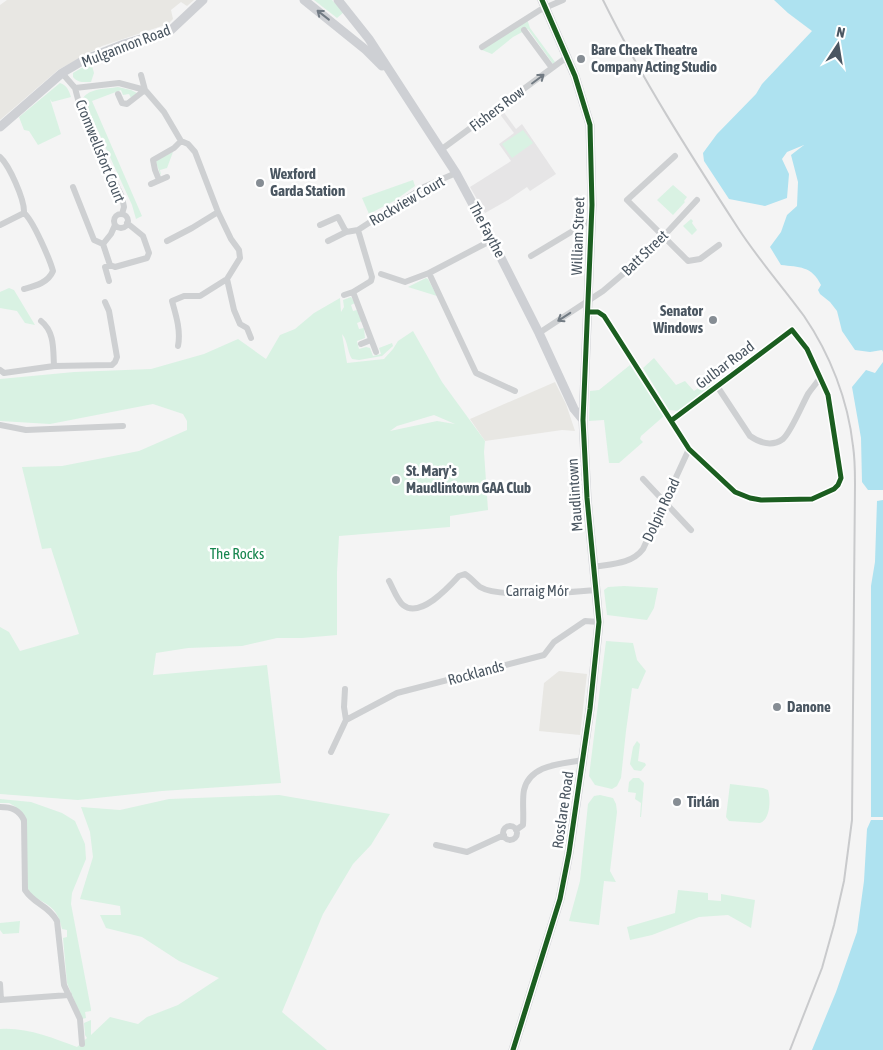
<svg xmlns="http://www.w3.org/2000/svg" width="883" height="1050" viewBox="0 0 883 1050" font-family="'Asap Condensed',sans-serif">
<rect width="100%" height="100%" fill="#f4f4f4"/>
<path fill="#e8e7e3" d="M7 0H194L187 6 181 2 171 10 173 19 168 24 102 46 58 70 0 120V5Z
M555 382 566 404 575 431 562 430 485 441 470 419Z
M559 671 587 674 580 735 539 731 544 683Z"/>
<path fill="#e6e5e6" d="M503 111 516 129 522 124 556 174 530 191 527 187 508 200 485 213 470 187 511 161 499 144 514 133 499 113Z"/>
<path fill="#d9f2e3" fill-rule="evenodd" d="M314 0H332L344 12 337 18Z
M527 19 530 28 555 62 553 64 528 29 513 37 492 54 482 50Z
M95 60 92 66 94 73 91 82C83 82 78 83 73 77V73Z
M60 83C67 85 69 91 71 97L52 102 50 99 61 134 38 145 29 131 24 130 19 117Z
M118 87 131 90 137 93 131 98 129 94 123 95 121 90 92 101 142 216 136 219 132 205 83 98C90 88 106 89 118 87Z
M523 130 533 143 512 158 502 144Z
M173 152 167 168 160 170 161 175 160 174 156 162 158 159Z
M413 180 415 186 394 201 369 214 362 198Z
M673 185 687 197 684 201 685 202 673 215 657 200Z
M691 219 693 221 692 223 697 230 692 235 683 226Z
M426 278 428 279 437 296 408 287Z
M9 288 14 290 35 325 25 323 17 311 0 308V292Z
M351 297 355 303 351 305 353 311 357 310 362 321 357 323 359 329 364 328 365 338 357 341 359 349 366 347 370 348 373 356 381 354 379 348 392 343 393 346 382 356 359 360 352 359C347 351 348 341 342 334L347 363 384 359 393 349 398 341 413 331 442 382 485 441 484 452 488 510 450 516V527L339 536 337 572V635L302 638H277L242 646 188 648 156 653 153 675 267 665 281 783 162 791 78 800 0 794V627L9 632 20 651 79 634 51 548 42 549 22 467 62 466 139 451 187 430V421L183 414 153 404 50 424 0 421V379L74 372 151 369 204 354 238 339 266 359 280 335 295 329 314 313 340 298 341 312 344 307 343 300ZM434 415 455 424 437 421 390 431 397 426Z
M654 358 676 385 685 381 694 391 708 381 711 386 679 411 669 410 643 368Z
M630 365 664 416 641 436 640 439 643 442 619 463H609L604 420 589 421 590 391 599 390Z
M624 586 658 588 654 608 647 620 607 615 604 590 608 587Z
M606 641 633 643 637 660 646 671 638 689 632 688 626 731 621 778 617 786 612 789 595 785 589 776Z
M637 741 640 744 638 761 645 763 646 765 641 771 634 770 630 764 633 747Z
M633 778H639L644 783 641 817H640L641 803 635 799 636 793 628 792 629 782Z
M730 784 763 788 768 790C771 800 770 820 760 823L729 821 726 817Z
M279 795 390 814 371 845 353 864 323 914 282 1012 327 1050H0V1029C26 1027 53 1038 77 1047L87 1038 85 1035 84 1023 91 1020V1035L110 1017 138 1024 147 1017 178 1005 219 978 179 961 142 937 106 928 100 915H121L120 906 80 899 93 857 90 832 81 807 120 810 169 799Z
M600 795 613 798 616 804 617 812 610 871 616 882 604 881 599 925 569 921 580 881 588 804 594 796Z
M0 799 31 802 62 813 75 821 85 844 86 859 72 893 71 904 91 1009V1011L85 1012 86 1018 82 1019 67 983 63 938 67 937V930L62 929C60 920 57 911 48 905 38 898 33 900 27 887L26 837 16 807 9 803H0Z
M678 890 708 893V900L721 901V894L755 900 751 928 728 915 699 917 652 935 630 940 627 927 675 913Z
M20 921 19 933 3 934 0 930V923Z"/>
<path fill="#aee2f0" d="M774 0H883V352L882 350 870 352 855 350 842 331 837 311 830 302 820 294 818 290 821 285C812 266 799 267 781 265L770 247 781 232 787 215 797 206 798 182 791 155 804 145 787 152 782 159 789 174 787 198 765 206 729 199 704 161 703 153 717 134 756 94 762 84 812 31 788 13Z
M883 362V490H868L862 482 861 438 852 387 866 370 875 373Z
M883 500V817H871V586L875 562 877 501Z
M871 820H883V1050H812L836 992 857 932 864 881 867 829Z"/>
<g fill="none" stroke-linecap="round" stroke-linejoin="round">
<path stroke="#ced0d2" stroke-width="6" d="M524 30 552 68
M482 47 540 10 563 0
M62 73 75 88
M75 88 119 83 145 90 164 112 181 141 188 144 195 152 218 212 231 239 239 250 240 258 227 279 200 296H184L172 301C176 315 181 331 178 346
M75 88 80 107 122 197 124 207 122 214
M118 94 122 103 127 104 145 90 141 75
M442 149 567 57
M675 156 627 200 688 261 700 259 719 245
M0 157C9 165 25 200 24 213 33 220 50 260 53 271 48 283 35 286 24 289
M159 180 155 170 153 160 174 148 181 141
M151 184 167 177
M73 187 94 240 103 244 110 265 115 267 147 258 149 253 143 236 127 223
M114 221a7 7 0 1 1 14 0a7 7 0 1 1-14 0Z
M0 225 24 213
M320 225 338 217 346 232
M492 240 429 273 476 373 515 391
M167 241 192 228 218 212
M328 241 346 232 358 230
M103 244 111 234 115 225
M531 256 591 220
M381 274 405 282 429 273
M227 279 234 310 240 324 247 328 251 338
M109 281 105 267 110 265
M344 295 353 292
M588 312H598L604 316 689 449 735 492 750 498 761 500 812 499 834 489 838 485 841 478 828 395 807 349 792 330 672 420
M41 321C55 332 53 350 54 366
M539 333 603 291 649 252 697 200
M361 344 371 340
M376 352 353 292 371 281 372 277 358 230 424 187 456 173
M0 370 4 373 54 366 112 365 115 362 117 357 109 311 105 302
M717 386 750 436C760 443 772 447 783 439 791 432 802 405 808 394 812 388 816 384 820 378
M0 425 26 430 123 426
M643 479 691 530
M594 567C611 564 632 564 643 549L689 449
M389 581C393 588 397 600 403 605 420 619 449 587 459 576L465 574C471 578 475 583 480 587 500 599 571 592 596 590
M345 689 344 707 346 720 397 693 544 655 554 642 585 621 599 622
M331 752 346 720
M0 807C12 807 19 810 24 820L25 890C35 905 48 905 57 921L64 985 80 1019 82 1044
M503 833a7 7 0 1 1 14 0a7 7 0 1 1-14 0Z
M516 830 523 825C524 814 522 800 524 790 530 764 562 764 583 760
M436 845 467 852 504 835
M0 984 1 1000
M0 1000 69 995"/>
<path stroke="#ced0d4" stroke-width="9" d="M304 0 366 50 382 66
M338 0 369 39 456 173 492 240 539 333 574 409 583 420
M0 127 62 73 84 60 124 44 171 30 203 0
M513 1050 560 899 569 853 590 709 599 622 587 498 583 420 592 205 590 125 575 76 542 0"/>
<path stroke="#c9cacc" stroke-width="2" d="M603 0C642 79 690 154 738 228 758 259 782 286 804 316 830 354 848 400 853 446 855 459 855 471 855 484L852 820 844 881 834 925 822 968 790 1050"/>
<g stroke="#fff" stroke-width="8">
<path id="cycleway" d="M588 312H598L604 316 689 449 735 492 750 498 761 500 812 499 834 489 838 485 841 478 828 395 807 349 792 330 672 420
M513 1050 560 899 569 853 590 709 599 622 587 498 583 420 592 205 590 125 575 76 542 0"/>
</g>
<use href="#cycleway" stroke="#1b5e20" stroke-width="5"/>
</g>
<defs><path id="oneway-shaft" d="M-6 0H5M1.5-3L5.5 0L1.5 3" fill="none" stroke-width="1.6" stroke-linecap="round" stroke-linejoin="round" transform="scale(1.25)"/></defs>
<use stroke="#727b84" href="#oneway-shaft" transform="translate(323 15) rotate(-142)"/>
<g stroke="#727b83">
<use href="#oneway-shaft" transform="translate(538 79) rotate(-37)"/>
<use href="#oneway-shaft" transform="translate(564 317) rotate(147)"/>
</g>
<g fill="#868d94" stroke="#fff" stroke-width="2">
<circle cx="581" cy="59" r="5"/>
<circle cx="260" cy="183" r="5"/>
<circle cx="713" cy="320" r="5"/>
<circle cx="396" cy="480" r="5"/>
<circle cx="777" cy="707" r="5"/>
<circle cx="677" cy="802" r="5"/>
</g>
<g text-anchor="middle" stroke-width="5" stroke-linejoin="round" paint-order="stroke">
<g font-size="15" fill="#4a5661" stroke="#fff">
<text transform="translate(126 46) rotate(-21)" y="5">Mulgannon Road</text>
<text transform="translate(497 109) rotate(-37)" y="5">Fishers Row</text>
<text transform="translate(100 151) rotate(68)" y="5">Cromwellsfort Court</text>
<text transform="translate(407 201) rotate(-30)" y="5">Rockview Court</text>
<text transform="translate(487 230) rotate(62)" y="5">The Faythe</text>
<text transform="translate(578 236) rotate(-88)" y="5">William Street</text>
<text transform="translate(645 253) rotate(-44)" y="5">Batt Street</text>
<text transform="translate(725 365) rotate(-37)" y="5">Gulbar Road</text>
<text transform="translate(575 495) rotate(-94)" y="5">Maudlintown</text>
<text transform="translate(661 510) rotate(-65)" y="5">Dolpin Road</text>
<text x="537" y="596">Carraig Mór</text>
<text transform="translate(476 673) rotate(-15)" y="5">Rocklands</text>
<text transform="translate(563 810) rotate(-82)" y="5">Rosslare Road</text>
</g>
<g font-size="15" font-weight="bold" fill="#4a5661" stroke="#fff" text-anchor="start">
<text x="591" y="55">Bare Cheek Theatre<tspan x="591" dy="17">Company Acting Studio</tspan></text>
<text x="270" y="179">Wexford<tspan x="270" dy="17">Garda Station</tspan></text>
<text x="703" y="316" text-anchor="end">Senator<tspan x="703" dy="17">Windows</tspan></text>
<text x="406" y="476">St. Mary's<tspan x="406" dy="17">Maudlintown GAA Club</tspan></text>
<text x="787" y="712">Danone</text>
<text x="687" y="807">Tirlán</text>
</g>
<g font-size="15" fill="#17864f" stroke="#fff">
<text x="237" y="559">The Rocks</text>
</g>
</g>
<g transform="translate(838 45) rotate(12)" stroke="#ffffff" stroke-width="4" paint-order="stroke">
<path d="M0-4L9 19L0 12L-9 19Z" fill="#4a5661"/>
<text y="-8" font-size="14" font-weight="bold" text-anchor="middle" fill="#4a5661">N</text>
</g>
</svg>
